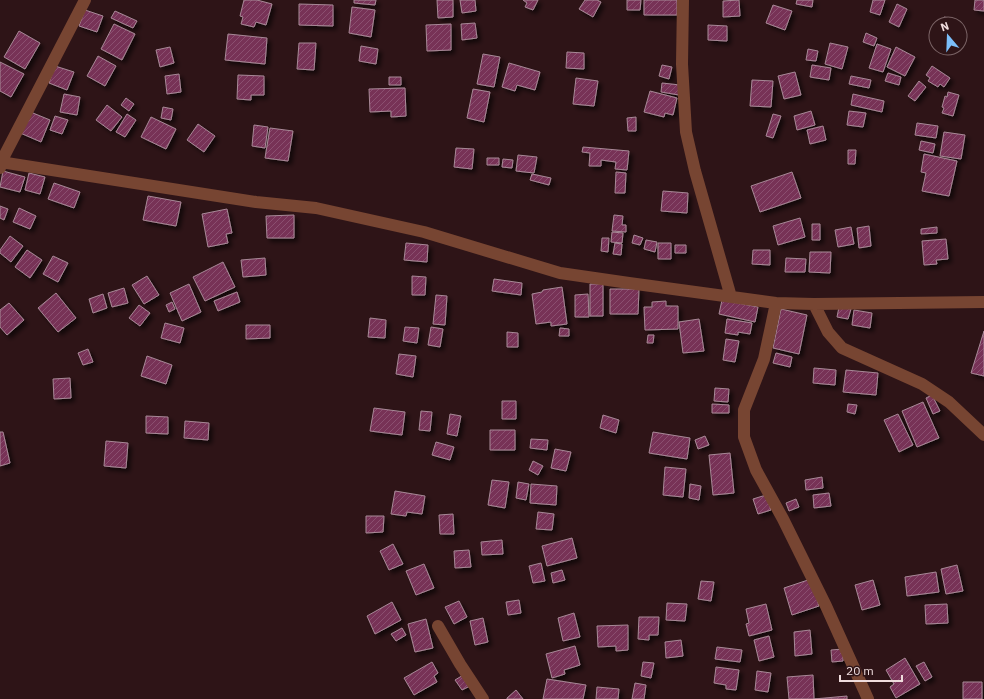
<svg xmlns="http://www.w3.org/2000/svg" width="984" height="699" viewBox="0 0 984 699" font-family="'IBM Plex Sans',sans-serif">
<defs>
<pattern id="building-hatch" width="6" height="6" patternUnits="userSpaceOnUse"><rect width="6" height="6" fill="#773257"/><path d="M-1 1l2-2M0 6l6-6M5 7l2-2" fill="none" stroke="#8b4f6f"/></pattern>
<filter id="shadow"><feDropShadow dx="3.5" dy="3.5" stdDeviation="2" flood-color="#0009"/></filter>
</defs>
<rect width="100%" height="100%" fill="#2e1417"/>
<path fill="url(#building-hatch)" stroke="#a88997" filter="url(#shadow)" d="M244 0H257L272 4 266 25 256 22 254 27 241 24 243 17 240 16Z
M354 0H376L375 5 354 3Z
M437 0H453V17L438 18Z
M460 0H475L476 11 462 13Z
M523 0H538L533 10 525 7 527 3Z
M585 0H597L601 2 593 17 579 9Z
M627 0H641L640 10H627Z
M644 0H677V15H644Z
M739 0 740 16 723 17V1Z
M797 0H813L812 7 796 4Z
M873 0H885L880 15 870 12Z
M975 0H984V11L974 10Z
M299 4 333 5V26L299 25Z
M897 4 907 9 899 27 889 22Z
M773 5 792 11 785 30 766 23Z
M352 7 375 10 371 37 349 33Z
M85 10 103 16 97 32 79 26Z
M115 11 137 21 133 28 111 18Z
M944 17 955 19 953 24 943 23Z
M475 23 477 38 462 40 461 24Z
M114 24 135 34 122 60 101 49Z
M451 24V50L427 51 426 25Z
M708 25 727 26V41L708 40Z
M19 31 40 43 25 69 4 57Z
M866 33 877 38 874 46 863 42Z
M228 34 267 38 265 64 225 60Z
M299 43H316L314 70 297 69Z
M830 43 848 47 842 69 825 64Z
M877 44 891 49 883 72 869 68Z
M361 46 378 49 376 64 359 61Z
M170 47 174 63 160 67 156 50Z
M896 47 915 57 905 76 887 67Z
M808 49 818 51 816 61 806 60Z
M567 52 584 53V69L566 68Z
M483 54 500 57 494 87 477 84Z
M98 56 116 66 105 86 87 76Z
M0 62 24 74 11 97 0 91Z
M509 63 540 72 535 90 517 85 515 91 502 87Z
M662 65 672 67 669 79 659 76Z
M812 65 831 68 829 80 810 77Z
M55 66 74 72 67 90 49 83Z
M932 66 950 78 944 87 940 84 938 87 928 81 930 78 926 75Z
M795 72 801 95 784 99 778 76Z
M888 73 901 77 899 85 885 81Z
M179 74 181 92 167 94 165 76Z
M238 75 264 76V95H251V100L237 99Z
M851 76 871 80 869 88 849 84Z
M389 77H401V85H389Z
M576 78 598 81 594 106 573 104Z
M752 80 773 81 771 107 750 106Z
M919 81 926 87 915 101 908 96Z
M662 83 680 85 679 95 661 92Z
M405 88 406 116 391 117V111L370 112 369 89Z
M473 89 490 92 484 122 467 118Z
M650 91 677 98 673 115 665 113 664 117 644 112Z
M948 92 959 95 953 116 942 113 944 108 942 107 945 96 947 97Z
M64 94 80 97 77 115 60 112Z
M853 94 884 101 882 112 851 105Z
M126 98 134 104 129 111 121 105Z
M107 105 122 117 111 131 96 120Z
M163 107 173 109 171 120 161 118Z
M28 111 50 120 41 142 18 132Z
M811 111 815 125 797 130 794 116Z
M849 111 866 113 863 127 847 125Z
M127 114 136 120 125 137 116 132Z
M773 114 781 116 773 138 766 136Z
M55 116 68 120 62 134 50 130Z
M151 117 176 129 166 149 141 137Z
M636 117V131H628L627 118Z
M917 123 938 126 936 138 915 135Z
M198 124 215 136 204 152 187 140Z
M254 125 268 127 265 148 252 146Z
M823 126 826 140 810 144 807 130Z
M270 128 293 131 288 161 265 158Z
M944 132 965 135 961 159 940 156Z
M921 141 935 144 933 153 919 150Z
M583 147 629 151 627 170 615 169 616 162 601 160V166H589L590 153 582 152Z
M456 148 474 149 472 169 454 167Z
M848 150H856L855 164H848Z
M924 154 957 161 949 196 922 191 926 173 921 172Z
M518 155 537 157 534 173 516 171Z
M487 158H499V165H487Z
M503 159 513 160 512 168 502 167Z
M3 171 25 177 20 192 0 187Z
M616 172 626 173 625 193H615Z
M792 172 801 198 760 212 751 186Z
M29 173 45 177 40 194 25 190Z
M532 174 551 178 549 185 530 180Z
M54 183 80 192 74 208 48 199Z
M663 191 688 193 687 213 661 211Z
M148 196 181 202 176 226 143 220Z
M0 206 8 209 4 220 0 218Z
M19 208 36 216 30 229 13 222Z
M227 209 232 233 226 234 228 243 208 247 202 214Z
M294 215V238H267L266 216Z
M614 215 623 216 622 225H626V232L612 231Z
M800 218 805 237 778 245 773 226Z
M812 224H820V240H812Z
M869 226 871 246 859 248 857 228Z
M851 227 854 244 838 247 835 230Z
M937 227V233L921 234V229Z
M612 232 623 233 622 243 611 242Z
M634 235 643 238 640 245 632 243Z
M10 236 23 246 11 262 0 253V250Z
M602 238H609L608 252 601 251Z
M946 239 948 259 936 260 937 264 924 265 922 241Z
M646 240 657 242 655 252 644 249Z
M406 243 428 245 427 262 404 260Z
M615 243 622 244 621 255 613 254Z
M658 243H671V259H658Z
M675 245H686V253H675Z
M27 250 42 260 30 278 15 267Z
M753 250H770V265L752 264Z
M810 252H831L830 273 809 272Z
M53 256 68 263 58 282 43 274Z
M265 258 266 275 243 277 241 260Z
M786 258 806 259 805 272H785Z
M223 262 235 287 205 301 193 277Z
M147 276 159 295 144 304 132 285Z
M412 276 426 277 425 295H412Z
M494 279 522 283 521 295 492 291Z
M189 284 201 312 182 321 170 293Z
M590 284H603V316H590Z
M562 287 567 324 551 326V322L536 324 532 294 542 292 543 290Z
M124 288 128 303 112 307 108 293Z
M610 289H639L638 314H610Z
M237 292 240 302 218 311 214 301Z
M56 293 76 318 58 332 38 308Z
M103 294 107 308 93 313 89 299Z
M588 294 589 317H575V295Z
M436 295 447 296 445 325 433 324Z
M722 300 758 307 755 322 719 314Z
M666 301V306H678V329L645 330 644 307H652V302Z
M172 302 175 309 169 312 166 305Z
M9 303 24 320 7 335 0 327V310Z
M139 305 150 313 140 326 129 318Z
M839 307 851 309 848 319 837 317Z
M781 309 807 315 799 354 773 348Z
M854 310 872 313 870 328 852 325Z
M370 318 386 320 385 338 368 337Z
M699 319 704 351 683 353 679 322Z
M727 319 752 323 750 334 738 332V335L725 333Z
M165 323 184 328 180 343 161 338Z
M246 325H270V338L246 339Z
M405 327 419 328 417 343 403 341Z
M431 327 443 329 440 347 428 345Z
M560 328 569 329V336H559Z
M984 331V376L971 373Z
M507 332 518 333V347H507Z
M648 335H654L653 343H647Z
M726 339 739 341 735 362 723 360Z
M88 349 93 362 83 365 78 353Z
M776 353 792 357 790 367 773 363Z
M399 354 416 356 413 377 396 374Z
M147 356 172 365 166 384 141 376Z
M814 368 836 370 835 385 813 383Z
M846 370 878 373 876 395 843 392Z
M70 378 71 398 54 399 53 379Z
M715 388 729 389 728 402 714 401Z
M932 395 940 411 933 414 926 398Z
M502 401H516V419H502Z
M923 402 939 438 917 447 902 411Z
M712 404 729 405V413H712Z
M848 404 857 405 855 414 847 412Z
M374 408 405 412 402 435 370 431Z
M421 411 432 412 430 431 419 430Z
M450 414 461 416 457 436 447 434Z
M898 414 913 445 899 452 884 420Z
M603 415 619 420 616 433 600 428Z
M146 416 168 417V434L146 433Z
M185 421 209 423 208 440 184 438Z
M490 430H515V450H490Z
M0 432H3L10 463 0 466Z
M653 432 690 438 687 459 649 453Z
M705 436 709 445 698 449 695 440Z
M531 439 548 440 547 450 530 448Z
M106 441 128 443 126 468 104 466Z
M436 442 454 447 450 460 432 455Z
M555 449 571 452 566 471 551 468Z
M730 453 734 493 713 495 709 455Z
M533 461 543 466 538 475 529 470Z
M665 467 686 469 683 497 663 495Z
M822 477 823 488 806 490 805 480Z
M492 480 509 482 505 508 488 505Z
M518 482 529 484 526 500 516 498Z
M531 484 557 486 556 505 530 503Z
M690 484 701 486 699 500 689 498Z
M395 491 425 496 422 514 407 512 406 516 391 514Z
M829 493 831 506 814 508 813 495Z
M766 495 771 510 758 514 753 499Z
M796 499 799 507 789 511 786 503Z
M538 512 554 514 552 530 536 529Z
M453 514 454 534H440L439 515Z
M366 516H384L383 532 366 533Z
M572 538 577 558 547 566 542 546Z
M502 540 503 554 482 555 481 542Z
M393 544 403 564 389 570 380 551Z
M469 550 471 567 455 568 454 551Z
M541 563 545 581 533 583 529 566Z
M424 564 434 588 416 595 406 571Z
M957 565 963 591 946 594 941 569Z
M562 570 565 580 553 583 551 573Z
M936 572 939 592 907 596 905 577Z
M811 579 819 606 792 615 784 588Z
M873 580 880 605 862 610 855 585Z
M701 581 714 582 711 601 698 599Z
M519 600 521 613 508 615 506 602Z
M459 601 467 617 454 624 445 607Z
M392 602 401 620 375 634 367 616Z
M667 603 687 604 685 621 666 620Z
M766 604 772 630 749 636 746 624 749 623 746 609Z
M947 604 948 623 926 624 925 605Z
M574 613 580 637 563 641 558 618Z
M639 617H659L658 635H649V640L638 639Z
M483 618 488 642 475 645 470 621Z
M426 619 433 648 415 652 408 624Z
M628 625V650L616 651V646L598 647 597 626Z
M402 628 406 635 396 641 391 634Z
M810 630 812 654 795 656 794 632Z
M769 636 774 657 759 661 754 640Z
M681 640 683 656 666 658 665 642Z
M575 646 580 665 564 670 565 674 552 678 546 654Z
M717 647 742 650 740 662 715 659Z
M843 649V661L832 662 831 650Z
M905 658 920 684 896 698 890 687 894 684 886 670Z
M432 662 438 673 434 676 437 682 414 695 404 678Z
M643 662 654 663 651 678 641 676Z
M924 662 932 677 925 681 916 666Z
M716 667 739 670 736 690 726 689V685L714 683Z
M757 671 771 673 768 692 755 690Z
M465 674 472 685 462 690 455 680Z
M813 675 814 699 847 696V699H789L787 677Z
M547 679 586 685 583 699H543Z
M963 682H982V699H963Z
M635 683 646 685 644 699H632Z
M597 687 619 689 618 699H596Z
M516 690 523 699H507V698Z"/>
<g fill="none" stroke-linecap="round" stroke-linejoin="round">
<path stroke="#774532" stroke-width="12" d="M683 0 682 64 686 132 695 171 731 297
M0 162 256 202 316 208 424 232 560 273 629 283 776 303 814 304 984 302
M0 168 1 162 85 0
M776 303 764 359 744 410V437L756 470 783 519 826 606 868 699
M814 304 828 332 842 348 922 384 949 402 984 435
M438 626 460 664 483 699"/>
</g>
<g transform="translate(948 36) rotate(341)"><circle r="19" fill="#2e1417" stroke="#7b6466"/>
<path d="M0-3L7 15L0 10L-7 15Z" fill="#7bbef9"/>
<text y="-6" font-size="11" font-weight="bold" text-anchor="middle" fill="#efdcdd">N</text>
</g>
<path d="M840 675v6h62v-6" fill="none" stroke="#efdcdd" stroke-width="2"/>
<text x="846" y="675" font-size="12" fill="#efdcdd" stroke="#2e1417" stroke-width="3" paint-order="stroke">20 m</text>
</svg>
